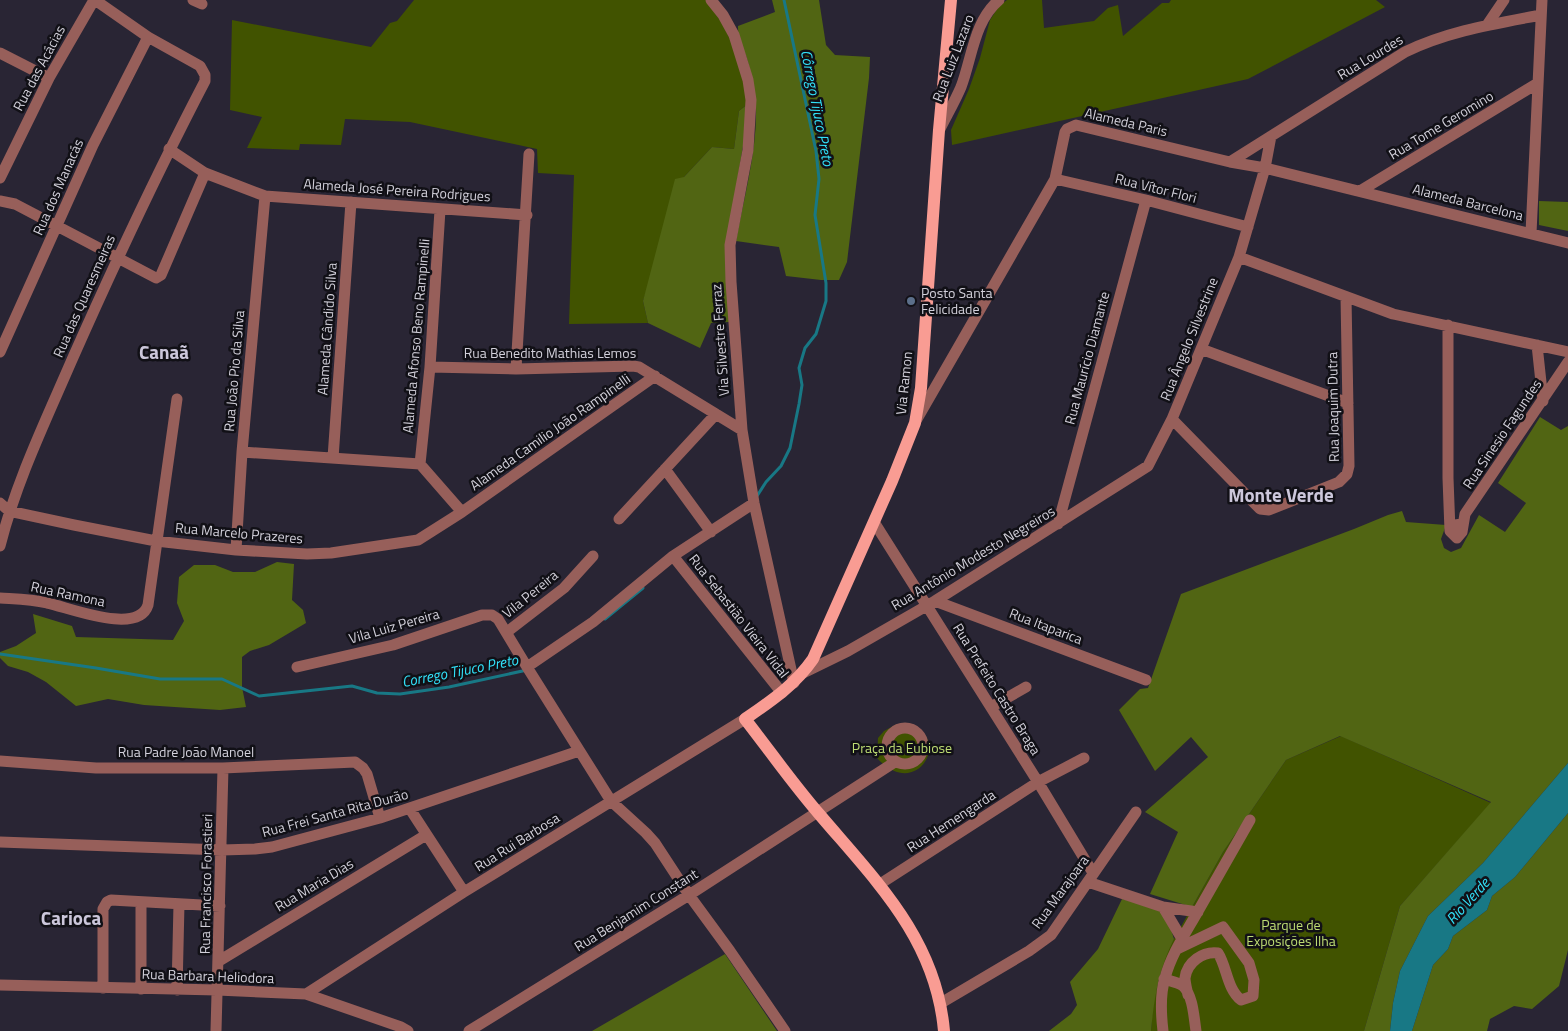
<svg xmlns="http://www.w3.org/2000/svg" width="1568" height="1031" viewBox="0 0 1568 1031" font-family="'Titillium Web',sans-serif">
<rect width="100%" height="100%" fill="#292534"/>
<path fill="#415300" d="M414 0H706L722 23 738 55 748 104 739 111 734 149 712 147 684 177 643 301 648 323 569 324 574 175 538 173 537 149 410 122 345 119 341 145 300 144 299 150 247 148 262 117 230 110 232 20 371 47 390 23 397 21Z
M1007 0H1042L1044 28 1094 21 1108 8 1118 5 1123 36 1162 3H1169L1171 0H1376L1385 7 1248 79 952 145 951 130 969 89 980 58 990 20 999 6Z
M897 724C959 725 920 806 877 758L878 738 884 731Z
M1341 736 1491 803 1400 906 1364 1031H1151L1153 1003 1165 955 1223 852 1286 760Z"/>
<path fill="#516513" d="M772 0H819L826 45 835 55 870 57 869 78 847 262 839 280H821L786 276 779 247 736 241C744 197 757 152 756 108 755 93 752 77 748 62 744 47 738 43 738 26L775 12Z
M748 104V116L730 224 729 322 711 323 700 348 648 323 643 301 675 179 684 177 712 147 734 149 739 111Z
M1539 201 1568 202V231L1539 225Z
M1540 417 1561 430 1568 426V763L1483 863 1428 916 1400 971 1393 1003 1390 1031H1364L1400 906 1491 802 1340 736 1286 760 1223 852 1192 907 1150 894 1178 832 1145 812 1208 757 1191 737 1155 771 1119 710 1140 689 1148 688 1181 594 1354 529 1388 515 1402 511 1406 522 1446 525 1441 539 1444 548 1451 552 1461 548 1479 515 1505 532 1526 503 1498 483Z
M277 562 294 564 292 600 303 610 306 623 269 645 250 651 242 657V687L246 707 220 710 144 705 108 699 76 706 46 682 28 672 8 666 0 658V652L16 646 36 633 33 614 72 626 76 637 173 640 184 621 177 603 179 577 194 565H215L233 572H255Z
M1568 813V950L1559 986 1532 1009 1514 1006 1490 1019 1487 1031H1412L1433 965 1448 949 1453 936 1487 910 1492 896 1515 877Z
M1122 899 1161 909 1169 923 1174 939C1159 968 1154 998 1151 1031H1049L1071 1014 1077 1005 1070 982 1098 949Z
M725 954 777 1031H592Z"/>
<path fill="#187885" d="M1568 763V813L1515 877 1492 896 1487 910 1453 936 1448 949 1433 965 1412 1031H1390L1393 1003 1400 971 1428 916 1483 863Z"/>
<g fill="none" stroke-linecap="round" stroke-linejoin="round">
<path stroke="#187885" stroke-width="3" d="M757 496 766 482 781 466 790 448 799 404 802 385 799 368 805 348 816 334 826 301V283L815 215 819 179 816 151 784 0
M605 619 643 588
M0 654 96 668 160 679H222L259 696 352 686 377 693 400 694 449 687 527 670"/>
<path stroke="#975f5a" stroke-width="11" d="M193 0 202 4
M711 0 723 15 734 35 748 80 751 100 748 150 730 245 731 282 742 430 754 503 794 683
M1487 25 1504 0
M0 53 49 78
M940 129C947 115 955 101 961 87 972 58 974 21 999 0
M169 149 205 173 265 196 527 215
M1230 162 1405 52C1448 31 1494 24 1541 15
M0 178 49 78 94 0
M1055 179 1146 200 1248 227
M1360 191 1538 83
M0 201 15 204 156 278 161 275 205 173
M1531 233 1542 0
M1239 257 1393 314 1568 352
M1448 325V478L1450 531
M1537 345 1543 401
M1201 349 1348 403
M0 352 93 145 148 37
M430 367 516 369 633 366 639 367 742 430
M516 369 529 154
M917 419 1055 179 1065 132 1067 129 1076 125 1230 162 1265 168 1568 243
M1172 419 1260 509 1269 510 1339 482 1347 474 1349 466 1346 297
M242 452 420 464 462 512
M333 458 351 202
M420 464 430 367 440 210
M665 469 711 532
M0 503 9 511 74 525 156 541 236 550 307 554 331 553 418 540 462 512 655 376
M619 519 716 414
M874 522 1038 782 1093 873
M1058 524 1146 200
M1462 524 1455 525 1450 531 1457 538 1462 532 1465 514 1568 362
M0 546C16 482 45 422 71 362 113 267 157 173 205 81V75L200 66 148 37 95 0
M236 550 242 452 265 196
M673 556 782 693
M0 598C16 599 31 599 47 603 68 607 138 636 148 605L177 399
M935 601 1146 680
M507 632 564 588 593 556
M297 667 393 645 482 615H492L498 619 527 667 611 801 646 833 655 843 689 895 730 951 785 1031
M527 667 593 622 673 556 754 503
M803 673 848 651 935 601 1148 466 1172 419 1239 257 1265 168 1271 136
M991 707 1026 687
M887 746a18 18 0 1 1 36 0a18 18 0 1 1-36 0Z
M0 761 96 768H223L355 762 363 768 367 774 380 818
M410 809 464 892
M0 842 222 850 255 849 272 847 380 818 579 751
M1088 882 1163 907 1198 912
M880 884 1038 782 1084 758
M1163 907 1182 939
M1177 949 1223 927 1249 963 1254 980 1253 996 1241 1000C1227 989 1227 967 1218 953 1203 951 1187 962 1185 978 1185 983 1187 990 1188 995
M219 961 426 835
M1164 979C1170 981 1178 982 1183 986 1193 995 1194 1018 1196 1031
M0 985 217 990 306 994 401 1027 408 1031
M103 988V909L107 902 111 900 220 906
M141 989V902
M177 990 179 904
M306 994 464 892 745 719
M941 1003 1029 951 1051 935 1136 812
M216 1031 223 768
M469 1031 689 895 895 762
M1163 1031C1161 1014 1160 994 1165 978 1171 955 1185 934 1197 913 1215 882 1232 851 1250 820"/>
<path stroke="#f99c93" stroke-width="12" d="M944 1031C936 939 876 881 820 815 793 784 770 751 745 719 771 701 795 685 813 659L892 481 915 423 921 388 939 130 951 0"/>
</g>
<circle fill="#5c6f8a" stroke="#111016" stroke-width="2" cx="911" cy="301" r="5"/>
<g text-anchor="middle" stroke-width="5" stroke-linejoin="round" paint-order="stroke">
<g font-size="14" fill="#d2d0da" stroke="#111016">
<text transform="translate(1370 57) rotate(-31)" y="5">Rua Lourdes</text>
<text transform="translate(953 58) rotate(-69)" y="5">Rua Luiz Lazaro</text>
<text transform="translate(39 68) rotate(-62)" y="5">Rua das Acácias</text>
<text transform="translate(1126 122) rotate(13)" y="5">Alameda Paris</text>
<text transform="translate(1441 125) rotate(-31)" y="5">Rua Tome Geromino</text>
<text transform="translate(58 187) rotate(-66)" y="5">Rua dos Manacás</text>
<text transform="translate(1156 188) rotate(14)" y="5">Rua Vítor Flori</text>
<text transform="translate(397 190) rotate(4)" y="5">Alameda José Pereira Rodrigues</text>
<text transform="translate(1468 202) rotate(14)" y="5">Alameda Barcelona</text>
<text transform="translate(84 296) rotate(-66)" y="5">Rua das Quaresmeiras</text>
<text transform="translate(327 329) rotate(-86)" y="5">Alameda Cândido Silva</text>
<text transform="translate(416 336) rotate(-85)" y="5">Alameda Afonso Beno Rampinelli</text>
<text transform="translate(1189 339) rotate(-68)" y="5">Rua Ângelo Silvestrine</text>
<text transform="translate(720 340) rotate(-94)" y="5">Via Silvestre Ferraz</text>
<text x="550" y="358">Rua Benedito Mathias Lemos</text>
<text transform="translate(1087 358) rotate(-75)" y="5">Rua Maurício Diamante</text>
<text transform="translate(234 371) rotate(-85)" y="5">Rua João Pio da Silva</text>
<text transform="translate(904 383) rotate(-84)" y="5">Via Ramon</text>
<text transform="translate(1333 407) rotate(-91)" y="5">Rua Joaquim Dutra</text>
<text transform="translate(550 432) rotate(-35)" y="5">Alameda Camilio João Rampinelli</text>
<text transform="translate(1502 434) rotate(-56)" y="5">Rua Sinesio Fagundes</text>
<text transform="translate(239 533) rotate(5)" y="5">Rua Marcelo Prazeres</text>
<text transform="translate(973 558) rotate(-31)" y="5">Rua Antônio Modesto Negreiros</text>
<text transform="translate(68 594) rotate(12)" y="5">Rua Ramona</text>
<text transform="translate(530 594) rotate(-39)" y="5">Vila Pereira</text>
<text transform="translate(739 616) rotate(52)" y="5">Rua Sebastião Vieira Vidal</text>
<text transform="translate(394 626) rotate(-16)" y="5">Vila Luiz Pereira</text>
<text transform="translate(1046 626) rotate(21)" y="5">Rua Itaparica</text>
<text transform="translate(997 689) rotate(58)" y="5">Rua Prefeito Castro Braga</text>
<text x="186" y="757">Rua Padre João Manoel</text>
<text transform="translate(335 813) rotate(-15)" y="5">Rua Frei Santa Rita Durão</text>
<text transform="translate(951 821) rotate(-33)" y="5">Rua Hemengarda</text>
<text transform="translate(517 842) rotate(-32)" y="5">Rua Rui Barbosa</text>
<text transform="translate(206 884) rotate(-89)" y="5">Rua Francisco Forastieri</text>
<text transform="translate(314 885) rotate(-31)" y="5">Rua Maria Dias</text>
<text transform="translate(1060 892) rotate(-54)" y="5">Rua Marajoara</text>
<text transform="translate(636 910) rotate(-32)" y="5">Rua Benjamim Constant</text>
<text transform="translate(208 976) rotate(2)" y="5">Rua Barbara Heliodora</text>
</g>
<g font-size="14" fill="#d2d0da" stroke="#111016" text-anchor="start">
<text x="921" y="298">Posto Santa<tspan x="921" dy="16">Felicidade</tspan></text>
</g>
<g font-size="14" fill="#bddc73" stroke="#111016">
<text x="902" y="753">Praça da Eubiose</text>
<text x="1291" y="930">Parque de<tspan x="1291" dy="16">Exposições Ilha</tspan></text>
</g>
<g font-size="15" font-style="italic" fill="#32e1f9" stroke="#111016">
<text transform="translate(817 108) rotate(79)" y="5">Côrrego Tijuco Preto</text>
<text transform="translate(460 671) rotate(-11)" y="5">Corrego Tijuco Preto</text>
<text transform="translate(1468 901) rotate(-48)" y="5">Rio Verde</text>
</g>
<g font-size="19" font-weight="bold" fill="#ccc7db" stroke="#111016">
<text x="164" y="359">Canaã</text>
<text x="1281" y="502">Monte Verde</text>
<text x="71" y="925">Carioca</text>
</g>
</g>
</svg>
